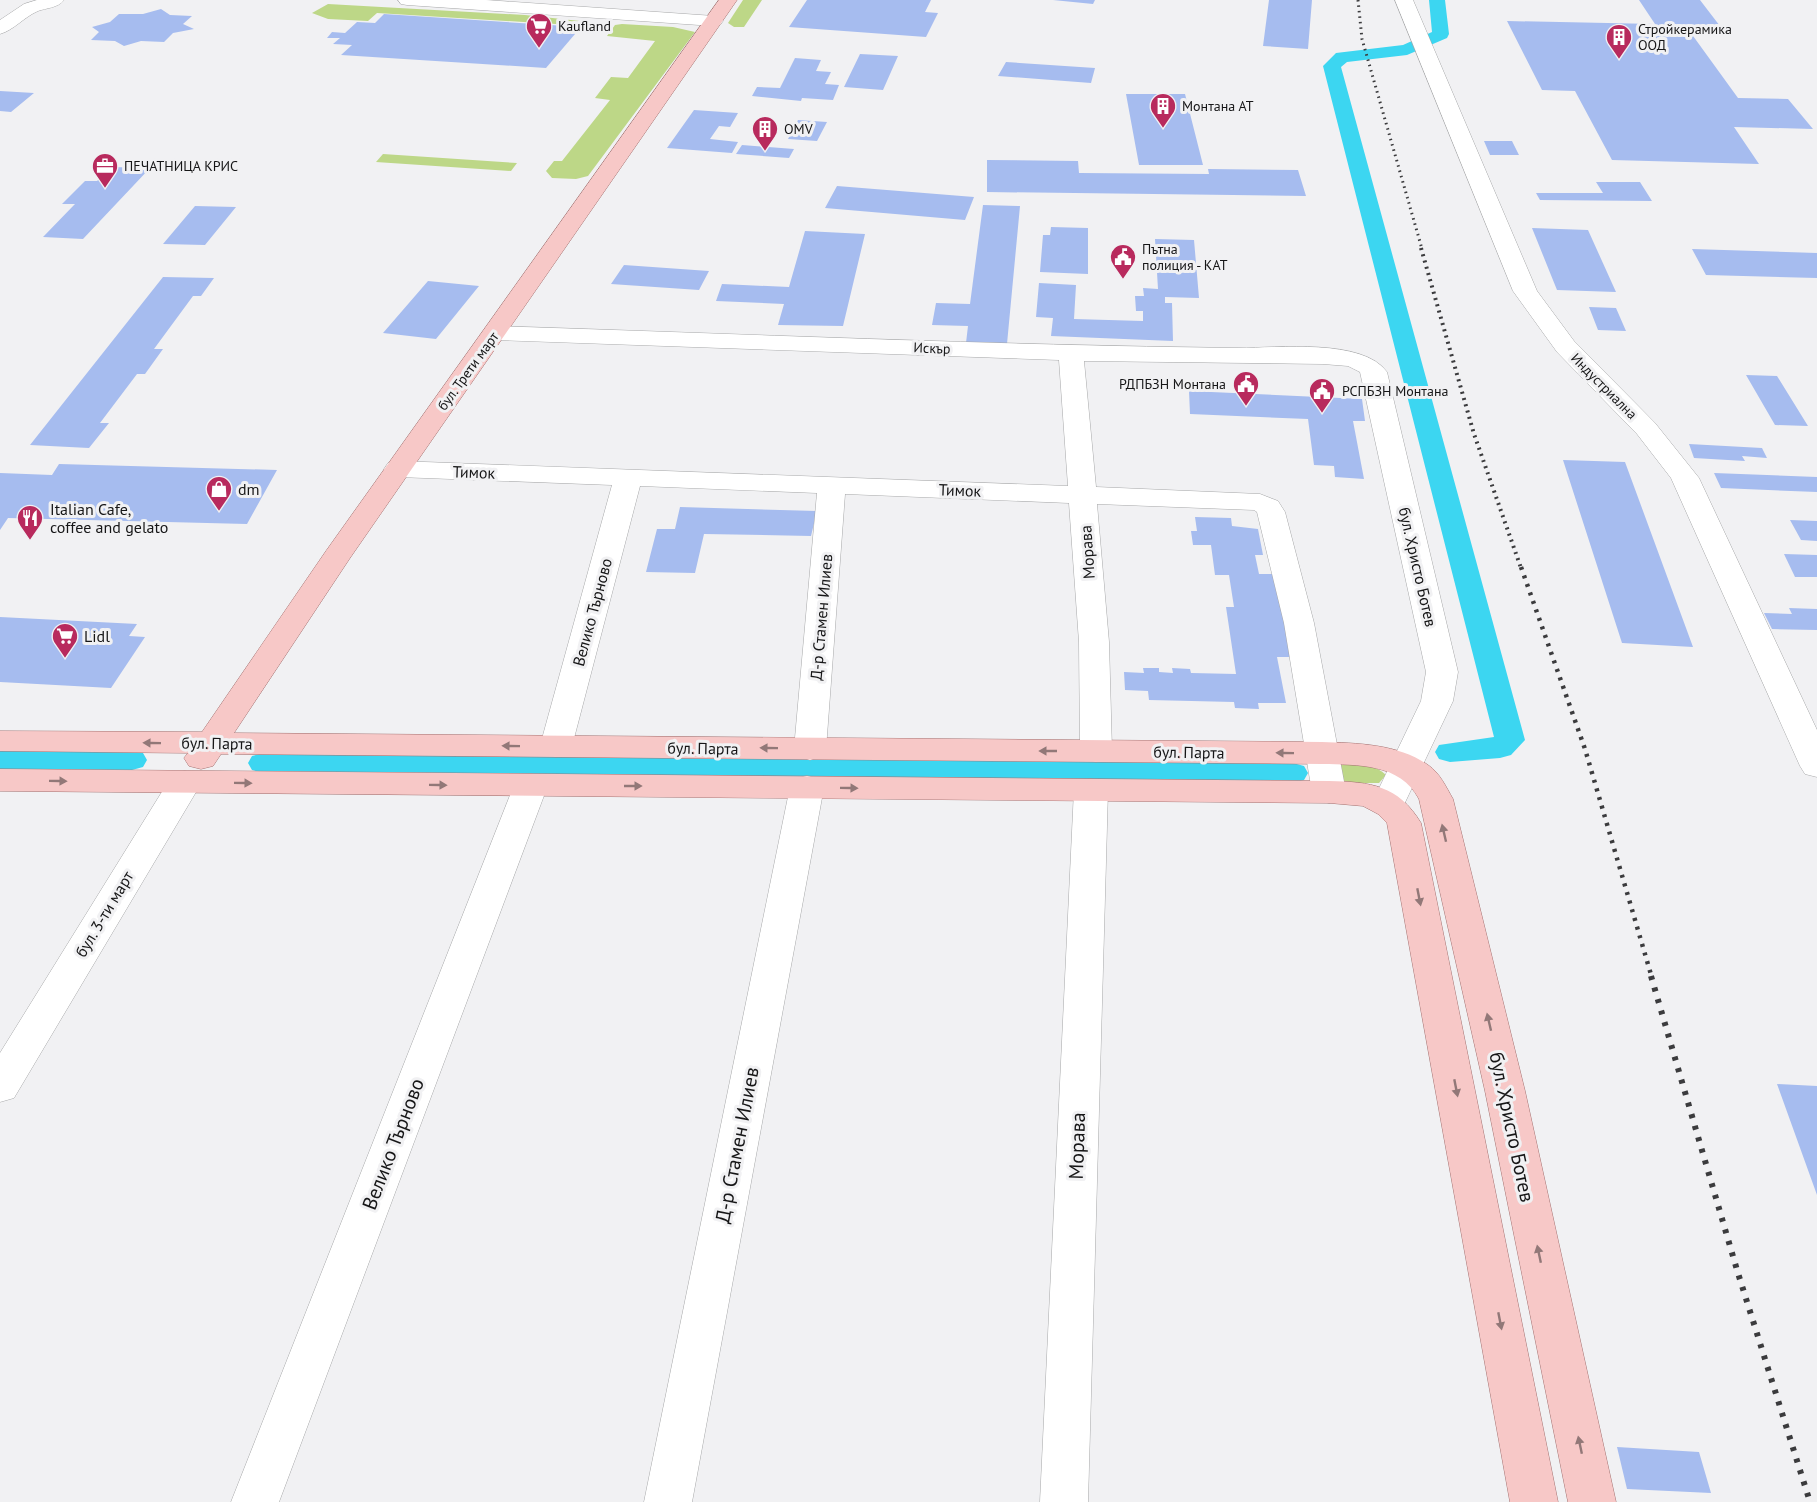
<svg xmlns="http://www.w3.org/2000/svg" width="1817" height="1502" viewBox="0 0 1817 1502" font-family="'PT Sans',sans-serif">
<rect width="100%" height="100%" fill="#f1f1f3"/>
<path fill="#bdd787" d="M743 0H762L744 27H734L728 23Z
M328 4 525 15 589 22 587 26 377 13 368 21 328 19 312 13Z
M622 24 673 27 695 32 588 176 576 179 552 178 546 171 554 161H562L610 100 595 98 611 77 628 78 655 41 607 36 615 25Z
M383 154 517 163 511 171 376 162Z
M1333 764C1350 765 1373 761 1386 775L1379 783H1338Z"/>
<g fill="none" stroke-linecap="round" stroke-linejoin="round">
<path fill="#3cd6f1" fill-rule="evenodd" d="M1429 0H1445L1449 34 1447 38 1407 55 1347 62 1341 67 1525 740 1511 755 1500 758 1450 762 1439 759 1435 752 1439 745 1494 737 1323 66 1336 53 1403 45 1432 32Z
M0 749 132 750 143 753 147 760 143 767 132 770 0 769Z
M263 753 1293 763 1304 766 1308 773 1304 780 1293 783 263 773 252 770 248 763 252 756Z"/>
</g>
<path fill="#a6bcef" d="M807 0H931L925 12 938 13 926 37 789 27Z
M1053 0H1095L1093 4Z
M1269 0H1312L1308 49 1263 46Z
M1639 0H1700L1723 30 1688 29 1738 98 1788 99 1813 129 1734 127 1759 164 1612 160 1575 91 1542 90 1507 21 1655 24Z
M161 9 170 15 192 16 183 24 194 29 173 33 164 42 141 41 124 46 115 41 91 40 99 32 92 27 110 22 119 14H143Z
M384 14 581 27 546 68 341 55 352 45 333 44 340 38H327L332 32 345 33 357 22 375 23Z
M860 54 898 56 883 90 844 87Z
M795 58 821 60 816 71 831 72 825 84 839 85 833 100 802 98 801 101 752 96 757 87 780 88Z
M1006 62 1095 68 1091 83 998 76Z
M0 91 34 93 11 112 0 111Z
M1126 94H1185L1203 165H1139Z
M694 110 738 113 730 127 719 126 710 139 738 142 732 153 667 148Z
M798 120 827 122 817 141 788 139Z
M1484 141H1512L1519 155H1490Z
M742 145 794 149 789 158 736 154Z
M987 160 1078 161 1079 173 1209 174 1208 169 1298 170 1306 196 987 192Z
M112 167 150 168 83 239 43 237 75 204H62L85 181H97Z
M1596 182H1640L1652 201 1540 200 1536 193H1603Z
M837 186 974 197 965 220 825 208Z
M983 205 1020 206 1007 344 966 343 968 326 932 325 936 303 970 304Z
M195 206 236 207 205 245 163 244Z
M1051 227 1088 228V274L1040 272 1043 235H1050Z
M1532 228 1588 230 1616 292 1557 290Z
M805 231 865 234 843 326 778 325 784 304 716 301 722 284 789 287Z
M1155 239 1194 240 1199 298 1165 297V303H1172L1173 341 1051 336 1053 318 1036 317 1039 283 1076 285 1074 319 1143 321V311H1136L1135 296H1144L1143 288 1158 289Z
M1692 249 1817 253V278L1706 275Z
M624 265 709 271 699 290 611 284Z
M163 277 214 278 201 296H193L154 349H163L145 374H137L100 423H109L89 448 30 445Z
M428 281 479 286 436 339 383 333Z
M1589 307 1616 308 1626 331 1598 330Z
M1746 375 1777 376 1808 426 1775 425Z
M1189 391 1362 399 1365 421H1353L1364 479 1335 477 1334 466 1314 465 1308 419 1190 414Z
M1689 444 1762 448 1767 458 1742 456 1745 461 1694 458Z
M1563 460 1625 462 1693 647 1622 643Z
M59 464 277 470 247 524 8 518 0 530V473L52 475Z
M1714 473 1817 477V492L1721 488Z
M680 507 817 511 811 536 704 534 695 573 646 572 657 529H675Z
M1195 517 1231 518 1232 526 1258 529 1263 555H1255L1259 574H1275L1291 657H1277L1286 703H1258L1259 709 1235 708 1234 702 1149 700 1148 691 1125 690 1124 672 1144 673 1143 668H1159V672L1173 673 1172 668 1190 669 1191 673 1236 674 1226 607H1234L1229 575H1215L1211 545H1193L1191 531H1197Z
M1790 520 1817 521V541L1801 540Z
M1784 554 1817 555V577H1795Z
M1789 608 1817 609V630L1772 629 1764 613 1792 614Z
M0 617 137 624 129 636 145 637 111 688 0 682Z
M1777 1084 1817 1086V1195Z
M1617 1447 1699 1452 1711 1493 1627 1489Z"/>
<g fill="none" stroke-linecap="round" stroke-linejoin="round">
<g stroke="#a7a8a9" stroke-width="1">
<path id="minor" d="M37 0H64C58 8 46 8 38 11 24 17 14 30 0 34V20L24 4Z
M398 0H486L714 16 720 17 723 21 720 25 714 26 407 5 401 4Z
M1395 0H1413L1537 291 1574 341 1655 423 1699 478 1817 730V777L1805 774 1800 766 1671 478 1637 434 1557 352 1513 291Z
M496 326C744 334 992 345 1239 348 1277 348 1363 338 1387 372L1458 672 1453 701 1401 811 1389 814 1377 811 1372 803 1421 701 1426 672 1360 372 1348 366 1323 364 1084 361 1096 487 1260 494 1278 501 1285 512 1314 623 1346 792 1341 800 1329 803 1317 800 1312 792 1284 623 1257 512 1254 510 1097 504 1109 642 1112 751 1108 758 1096 762 1084 758 1080 751 1079 642 1069 503 845 494 826 749 822 756 810 760 798 756 794 749 817 493 640 486 572 746 568 753 556 757 544 753 540 746 612 485 398 477 388 475 384 469 388 463 398 461 1068 486 1059 360 496 340 487 338 484 333 487 328Z
M185 771 197 774 202 782 14 1098 0 1102V1053L173 774Z
M531 774 543 777 548 785 279 1502H231L514 785 519 777Z
M807 776 819 779 824 787 692 1502H644L790 787 795 779Z
M1091 779 1103 782 1108 790 1088 1502H1040L1074 790 1079 782Z"/>
</g>
<g stroke="#a47271" stroke-width="1">
<path id="major" d="M719 0H737L350 558 234 733 1322 742C1356 743 1399 744 1428 765 1440 773 1446 787 1453 799L1525 1091 1616 1502H1568L1485 1091 1419 799C1400 763 1357 765 1322 764L221 754 213 766 201 769 189 766 184 758 188 753 0 751V731L202 732 326 551Z
M0 769 1329 781C1371 782 1398 785 1421 823L1558 1502H1510L1387 823 1378 814 1363 806 1329 803 0 791Z"/>
</g>
<use href="#minor" fill="#fff" fill-rule="evenodd"/>
<use href="#major" fill="#f7c8c7" fill-rule="evenodd"/>
<path stroke="#3b3b3d" stroke-width="3" stroke-dasharray="1.5 4" stroke-linecap="butt" d="M1358 0 1362 39 1422 249"/>
<path stroke="#3b3b3d" stroke-width="4" stroke-dasharray="2 4.5" stroke-linecap="butt" d="M1421 248 1474 434 1521 568"/>
<path stroke="#3b3b3d" stroke-width="4.5" stroke-dasharray="3 6" stroke-linecap="butt" d="M1521 567 1585 749 1652 978"/>
<path stroke="#3b3b3d" stroke-width="6" stroke-dasharray="4 8" stroke-linecap="butt" d="M1651 976 1737 1270 1810 1502"/>
</g>
<defs><path id="oneway-solid" d="M-6-.8H1V-3.2L6.5 0L1 3.2V.8H-6Z" transform="scale(1.5)"/></defs>
<g fill="#927878">
<use href="#oneway-solid" transform="translate(152 743) rotate(-179)"/>
<use href="#oneway-solid" transform="translate(511 746) rotate(-179)"/>
<use href="#oneway-solid" transform="translate(769 748) rotate(-179)"/>
<use href="#oneway-solid" transform="translate(1048 751) rotate(-180)"/>
<use href="#oneway-solid" transform="translate(1285 753) rotate(-179)"/>
<use href="#oneway-solid" transform="translate(58 781) rotate(1)"/>
<use href="#oneway-solid" transform="translate(243 783) rotate(1)"/>
<use href="#oneway-solid" transform="translate(438 785) rotate(1)"/>
<use href="#oneway-solid" transform="translate(633 786)"/>
<use href="#oneway-solid" transform="translate(849 788) rotate(1)"/>
<use href="#oneway-solid" transform="translate(1444 833) rotate(-103)"/>
<use href="#oneway-solid" transform="translate(1419 897) rotate(79)"/>
<use href="#oneway-solid" transform="translate(1489 1022) rotate(-103)"/>
<use href="#oneway-solid" transform="translate(1456 1088) rotate(79)"/>
<use href="#oneway-solid" transform="translate(1539 1254) rotate(-102)"/>
<use href="#oneway-solid" transform="translate(1500 1321) rotate(79)"/>
<use href="#oneway-solid" transform="translate(1580 1445) rotate(-102)"/>
</g>
<defs>
<g id="supermarket-pin" transform="scale(1.35)"><path d="M0 17L-7.5 6A9.5 9.5 0 1 1 7.5 6Z" fill="#b82a5d" stroke="#f1f1f3"/><path d="M-6-5.5h2.5l.6 2H6L4.5 2H-2.5L-4.4-4H-6ZM-1.5 3.2a1.3 1.3 0 1 0 .1 0ZM3 3.2a1.3 1.3 0 1 0 .1 0Z" fill="#fff"/></g>
<g id="building-pin" transform="scale(1.35)"><path d="M0 17L-7.5 6A9.5 9.5 0 1 1 7.5 6Z" fill="#b82a5d" stroke="#f1f1f3"/><path d="M-4-6H4V6H1V3H-1V6H-4ZM-2.5-4.3h1.7v1.8h-1.7ZM.8-4.3h1.7v1.8H.8ZM-2.5-1h1.7V.8h-1.7ZM.8-1h1.7V.8H.8Z" fill="#fff"/></g>
<g id="office-pin" transform="scale(1.35)"><path d="M0 17L-7.5 6A9.5 9.5 0 1 1 7.5 6Z" fill="#b82a5d" stroke="#f1f1f3"/><path d="M-6-3h4V-5.5h4V-3h4V5H-6ZM-1-4.5V-3h2v-1.5ZM-6 0V1H6V0Z" fill="#fff"/></g>
<g id="civic-pin" transform="scale(1.35)"><path d="M0 17L-7.5 6A9.5 9.5 0 1 1 7.5 6Z" fill="#b82a5d" stroke="#f1f1f3"/><path d="M-.6-6.5H3V-4.5H.6V-3L4-1V1h2V6H-6V1h2V-1L-.6-3ZM-1.2 2.5V6h2.4V2.5Z" fill="#fff"/></g>
<g id="shop-pin" transform="scale(1.35)"><path d="M0 17L-7.5 6A9.5 9.5 0 1 1 7.5 6Z" fill="#b82a5d" stroke="#f1f1f3"/><path d="M-5-2.5h2.3a2.7 3.5 0 0 1 5.4 0H5L5.5 6h-11ZM-1.5-2.5h3a1.5 2.3 0 0 0-3 0Z" fill="#fff"/></g>
<g id="restaurant-pin" transform="scale(1.35)"><path d="M0 17L-7.5 6A9.5 9.5 0 1 1 7.5 6Z" fill="#b82a5d" stroke="#f1f1f3"/><path d="M-5-6h1v4h1v-4h1v4h1v-4h1v5L-1.5 .5V6h-2V.5L-5-1ZM5-6V6H3V1.5H1.5Q1.5-4 5-6Z" fill="#fff"/></g>
</defs>
<g fill-rule="evenodd">
<use href="#supermarket-pin" x="539" y="26"/>
<use href="#building-pin" x="1619" y="37"/>
<use href="#building-pin" x="1163" y="106"/>
<use href="#building-pin" x="765" y="129"/>
<use href="#office-pin" x="105" y="166"/>
<use href="#civic-pin" x="1123" y="257"/>
<use href="#civic-pin" x="1246" y="384"/>
<use href="#civic-pin" x="1322" y="391"/>
<use href="#shop-pin" x="219" y="489"/>
<use href="#restaurant-pin" x="30" y="518"/>
<use href="#supermarket-pin" x="65" y="636"/>
</g>
<g text-anchor="middle" stroke-width="6" stroke-linejoin="round" paint-order="stroke">
<g font-size="14" fill="#161617" stroke="#f1f1f3" text-anchor="start">
<text x="558" y="31">Kaufland</text>
<text x="1638" y="34">Стройкерамика<tspan x="1638" dy="16">ООД</tspan></text>
<text x="1182" y="111">Монтана АТ</text>
<text x="784" y="134">OMV</text>
<text x="124" y="171">ПЕЧАТНИЦА КРИС</text>
<text x="1142" y="254">Пътна<tspan x="1142" dy="16">полиция - КАТ</tspan></text>
<text x="1226" y="389" text-anchor="end">РДПБЗН Монтана</text>
<text x="1342" y="396">РСПБЗН Монтана</text>
</g>
<g font-size="14" fill="#161617" stroke="#f1f1f3">
<text transform="translate(932 348) rotate(2)" y="5">Искър</text>
<text transform="translate(468 371) rotate(-54)" y="5">бул. Трети март</text>
<text transform="translate(1604 386) rotate(45)" y="5">Индустриална</text>
</g>
<g font-size="16" fill="#161617" stroke="#f1f1f3">
<text transform="translate(474 472) rotate(2)" y="6">Тимок</text>
<text transform="translate(960 490) rotate(2)" y="6">Тимок</text>
<text transform="translate(1087 552) rotate(-94)" y="6">Морава</text>
<text transform="translate(1418 567) rotate(77)" y="6">бул. Христо Ботев</text>
<text transform="translate(592 612) rotate(-75)" y="6">Велико Търново</text>
<text transform="translate(821 617) rotate(-85)" y="6">Д-р Стамен Илиев</text>
<text transform="translate(217 743) rotate(1)" y="6">бул. Парта</text>
<text transform="translate(703 748) rotate(1)" y="6">бул. Парта</text>
<text transform="translate(1189 752) rotate(1)" y="6">бул. Парта</text>
<text transform="translate(104 914) rotate(-59)" y="6">бул. 3-ти март</text>
</g>
<g font-size="16" fill="#161617" stroke="#f1f1f3" text-anchor="start">
<text x="238" y="495">dm</text>
<text x="50" y="515">Italian Cafe,<tspan x="50" dy="18">coffee and gelato</tspan></text>
<text x="84" y="642">Lidl</text>
</g>
<g font-size="20" fill="#161617" stroke="#f1f1f3">
<text transform="translate(1512 1127) rotate(78)" y="7">бул. Христо Ботев</text>
<text transform="translate(393 1144) rotate(-69)" y="7">Велико Търново</text>
<text transform="translate(737 1145) rotate(-79)" y="7">Д-р Стамен Илиев</text>
<text transform="translate(1077 1146) rotate(-88)" y="7">Морава</text>
</g>
</g>
</svg>
